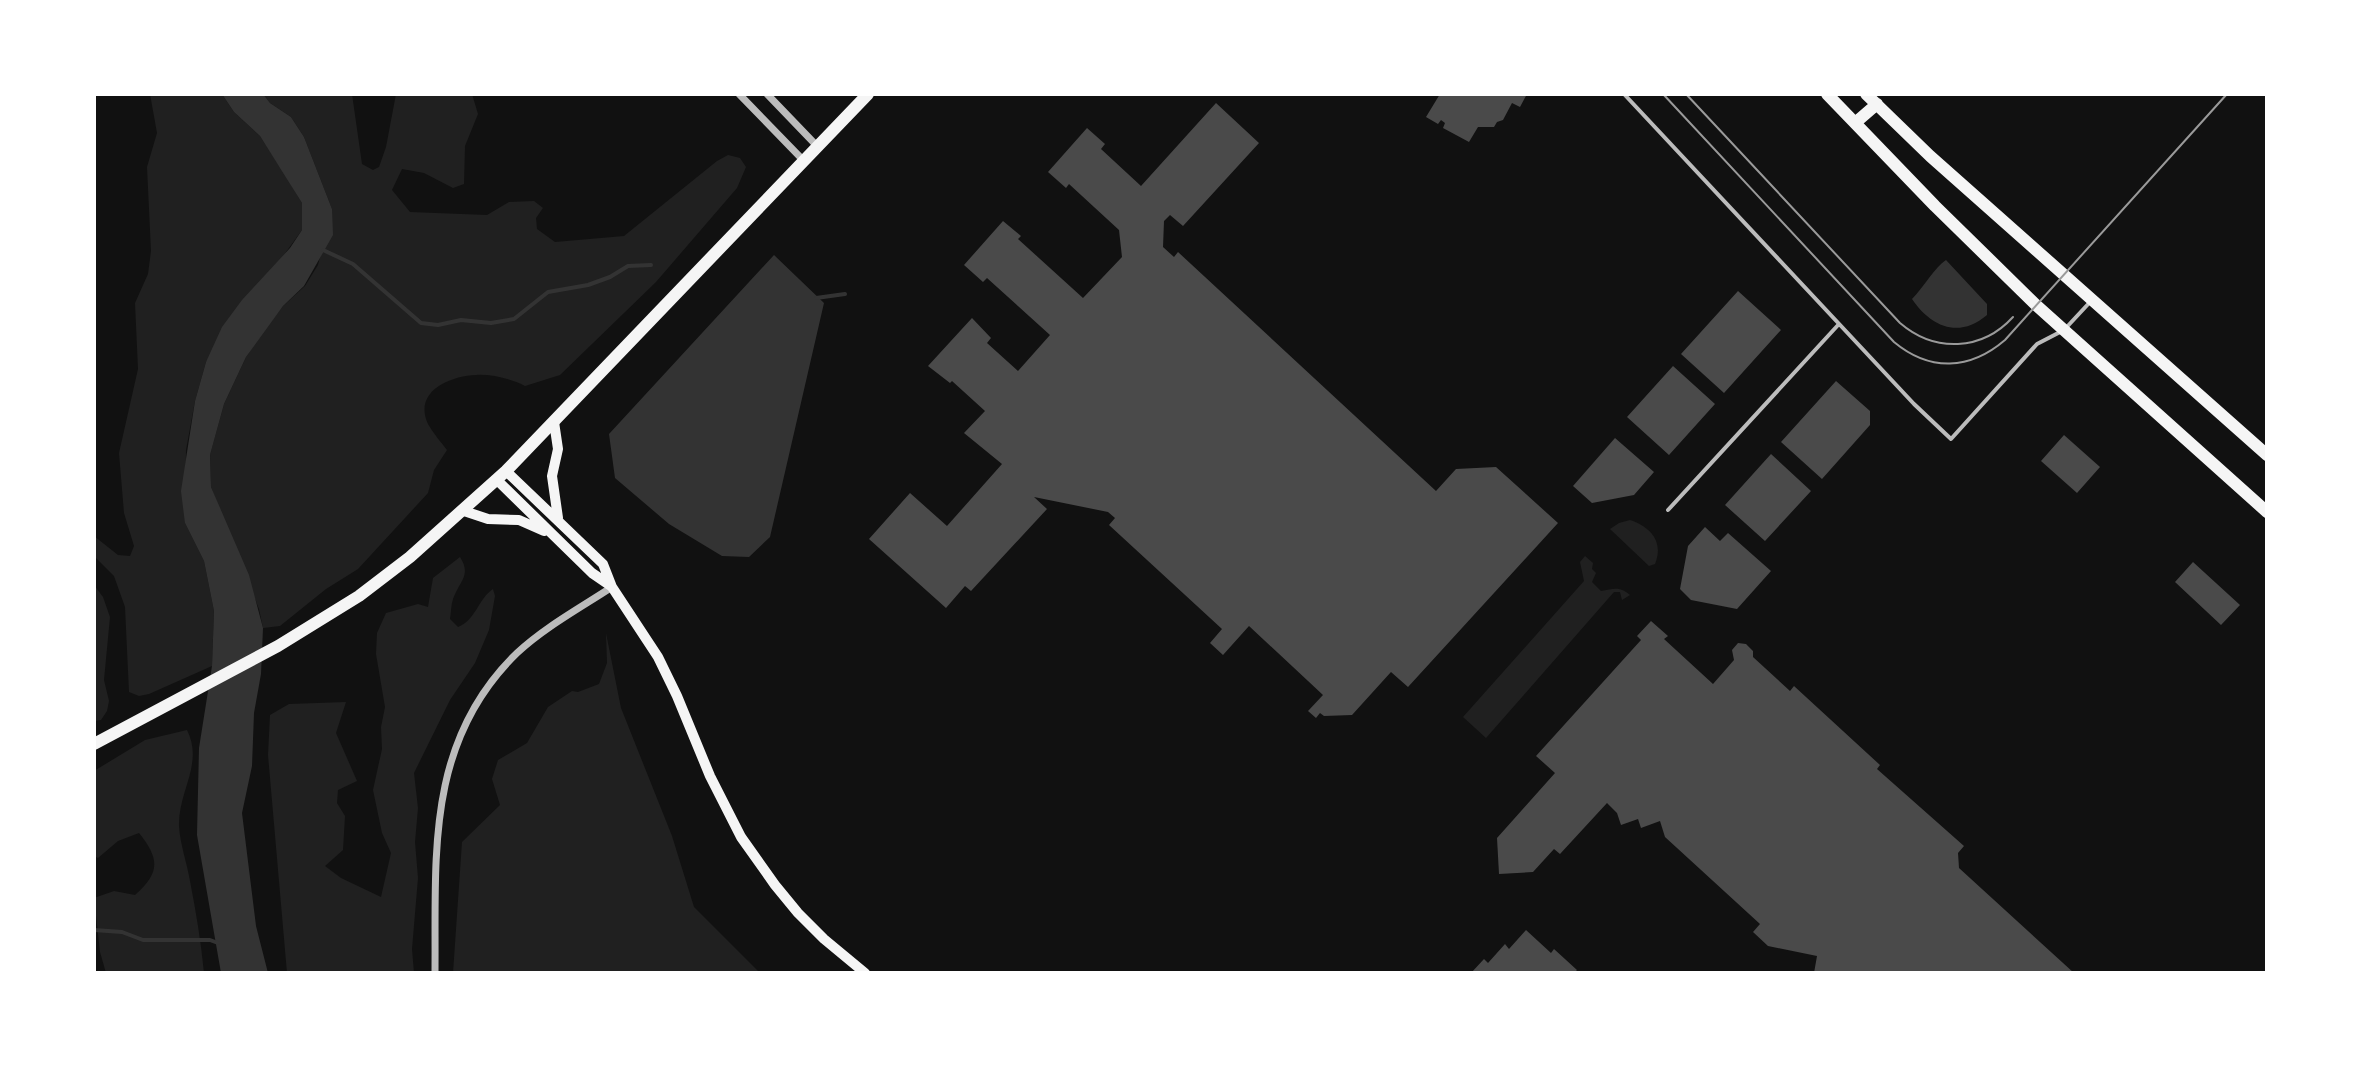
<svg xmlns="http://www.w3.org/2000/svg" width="2361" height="1067" viewBox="0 0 2361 1067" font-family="'Noto Sans',sans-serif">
<rect width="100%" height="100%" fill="#111"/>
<path fill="#202020" d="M150 94H222L234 112 260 136 283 171 302 203V230L206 362 195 401 186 450 185 523 204 561 214 611 212 666 149 694 139 696 129 692 125 607 114 576 94 556V536L118 555 130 556 134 546 124 513 119 453 138 369 135 303 148 274 151 251 147 167 157 133Z
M263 94H352L362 164 373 170 379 167 386 147 396 94H472L478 114 465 146 464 184 453 188 424 173 402 169 392 190 410 212 487 215 509 202 534 201 543 208 536 218 537 229 555 242 624 236 717 161 728 155 740 158 746 167 737 188 656 282 560 375 525 386C512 379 491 374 476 375 449 376 413 392 428 424 433 433 441 442 447 450L434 470 428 493 358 569 326 589 280 626 263 628 259 609 211 487 210 455 224 404 246 357 261 333 283 306 305 286 318 265 332 209 304 137 291 117 270 103Z
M1630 520C1651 527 1664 542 1655 564L1649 566 1610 529 1619 523Z
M1585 556 1593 563 1592 569 1596 573 1592 582 1601 591C1614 589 1619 586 1630 595L1622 600 1620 592H1614L1486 738 1463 717 1584 581 1580 562Z
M460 557C472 576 459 581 453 599 451 605 451 613 450 619L458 627C476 620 478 599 493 589L495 596 489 630 475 663 450 700 414 773 418 808 415 842 418 878 412 949 414 973H287L268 755 270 715 289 704 346 702 336 733 357 781 338 790 337 803 345 816 343 850 325 866 341 878 381 897 391 853 382 833 373 790 382 749 381 727 385 707 376 654 377 633 386 613 418 604 428 607 433 578Z
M94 585 103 597 110 617 104 680 109 701 107 711 101 720 94 721Z
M606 633 621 708 672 836 694 907 760 973H453L462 842 500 805 492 779 498 760 527 743 548 707 572 691 578 692 599 684 607 663Z
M187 730C204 764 178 791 179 826 180 844 187 863 190 881 196 912 201 942 204 973H106L100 952 94 898 114 891 135 895C160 873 160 859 139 833L118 841 98 858 94 856V771L145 740Z"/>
<path fill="#333" d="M222 94H263L270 103 291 117 304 137 332 209 333 235 304 286 283 306 246 357 224 404 210 455 211 487 249 575 263 628 261 674 254 713 252 766 242 813 256 926 268 973H221L197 835 199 748 212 666 214 611 204 561 185 523 181 491 195 401 206 362 222 327 242 300 290 248 302 230V203L260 136 234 112Z
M774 255 824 303 770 537 749 557 722 556 669 524 615 478 609 434Z
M1946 260 1987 304V315C1959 339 1931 327 1912 299 1923 288 1935 267 1946 260Z"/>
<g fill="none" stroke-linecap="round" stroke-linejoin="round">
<path stroke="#333" stroke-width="4" d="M323 250 353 264 421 323 438 325 461 320 491 323 514 319 548 292 588 285 610 277 628 266 651 265
M816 298 845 294
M94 930 122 932 143 940H210L218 943"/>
</g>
<path fill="#4a4a4a" d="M1440 94H1527L1520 107 1512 103 1503 120 1497 122 1494 127H1478L1469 142 1443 128 1445 123 1441 120 1438 124 1426 117Z
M1216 103 1259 143 1183 226 1170 215 1164 221 1163 247 1174 257 1178 252 1436 491 1456 469 1496 467 1558 523 1408 687 1391 672 1352 715 1324 716 1320 713 1316 718 1308 711 1323 695 1249 626 1223 655 1210 643 1222 629 1109 525 1115 518 1108 512 1034 497 1047 509 971 591 965 586 946 608 869 539 910 493 947 526 1002 464 964 433 985 411 952 381 950 383 928 366 972 318 991 338 987 343 1018 371 1050 335 987 278 983 282 964 265 1003 221 1021 236 1018 239 1083 298 1122 257 1119 230 1069 184 1066 188 1048 172 1087 128 1105 144 1101 149 1141 186Z
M1738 291 1781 330 1724 393 1681 354Z
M1673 366 1715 404 1669 455 1627 417Z
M1836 381 1870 411V425L1822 479 1781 442Z
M2064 435 2100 467 2077 493 2041 461Z
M1615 438 1654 472 1634 495 1592 503 1573 486Z
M1771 454 1811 491 1765 541 1725 505Z
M1705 527 1720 541 1728 533 1771 571 1737 609 1691 600 1680 589 1688 546Z
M2193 562 2240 605 2221 625 2175 582Z
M1651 621 1668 636 1664 639 1713 684 1734 660 1732 650 1738 643 1746 644 1753 651V657L1790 691 1794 686 1880 765 1877 769 1964 846 1958 853 1959 868 2074 973H1814L1817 956 1768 946 1753 932 1760 924 1665 837 1660 821 1641 828 1638 819 1621 825 1617 813 1607 803 1560 854 1554 849 1533 872 1499 874 1497 838 1555 773 1536 756 1641 640 1637 636Z
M1526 930 1551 953 1554 949 1577 970 1574 973H1471L1484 959 1488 963 1505 944 1509 949Z"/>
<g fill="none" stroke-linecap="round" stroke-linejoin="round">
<path stroke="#bcbcbc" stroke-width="4" d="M1624 94 1914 404 1951 439 2037 344 2064 330 2091 301
M1668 510 1839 324"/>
<path stroke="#bcbcbc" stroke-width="7" d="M739 94 803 160
M767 94 817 146
M435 973C436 856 425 742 517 653 545 627 580 608 612 587"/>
<path stroke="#f5f5f5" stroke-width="10" d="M554 422 558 449 552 476 558 518
M506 471 603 564 612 587 658 657 677 696 710 776 741 837 775 885 798 913 824 939 865 973
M497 480 592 573 611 586
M464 511 488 519 519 520 544 531"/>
<path stroke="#f5f5f5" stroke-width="12" d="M1827 94 1935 206 2036 305 2267 512
M1866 94 1930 156 2267 455
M1855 123 1877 104
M94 744 278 646 359 596 410 557 506 471 868 94"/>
<path stroke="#9a9a9a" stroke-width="2" d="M1663 94 1894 342C1930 372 1970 370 2005 340L2227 94
M1686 94 1900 323C1935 353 1982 351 2013 317"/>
</g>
<rect width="2361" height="1067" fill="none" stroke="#ffffff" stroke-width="192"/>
</svg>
